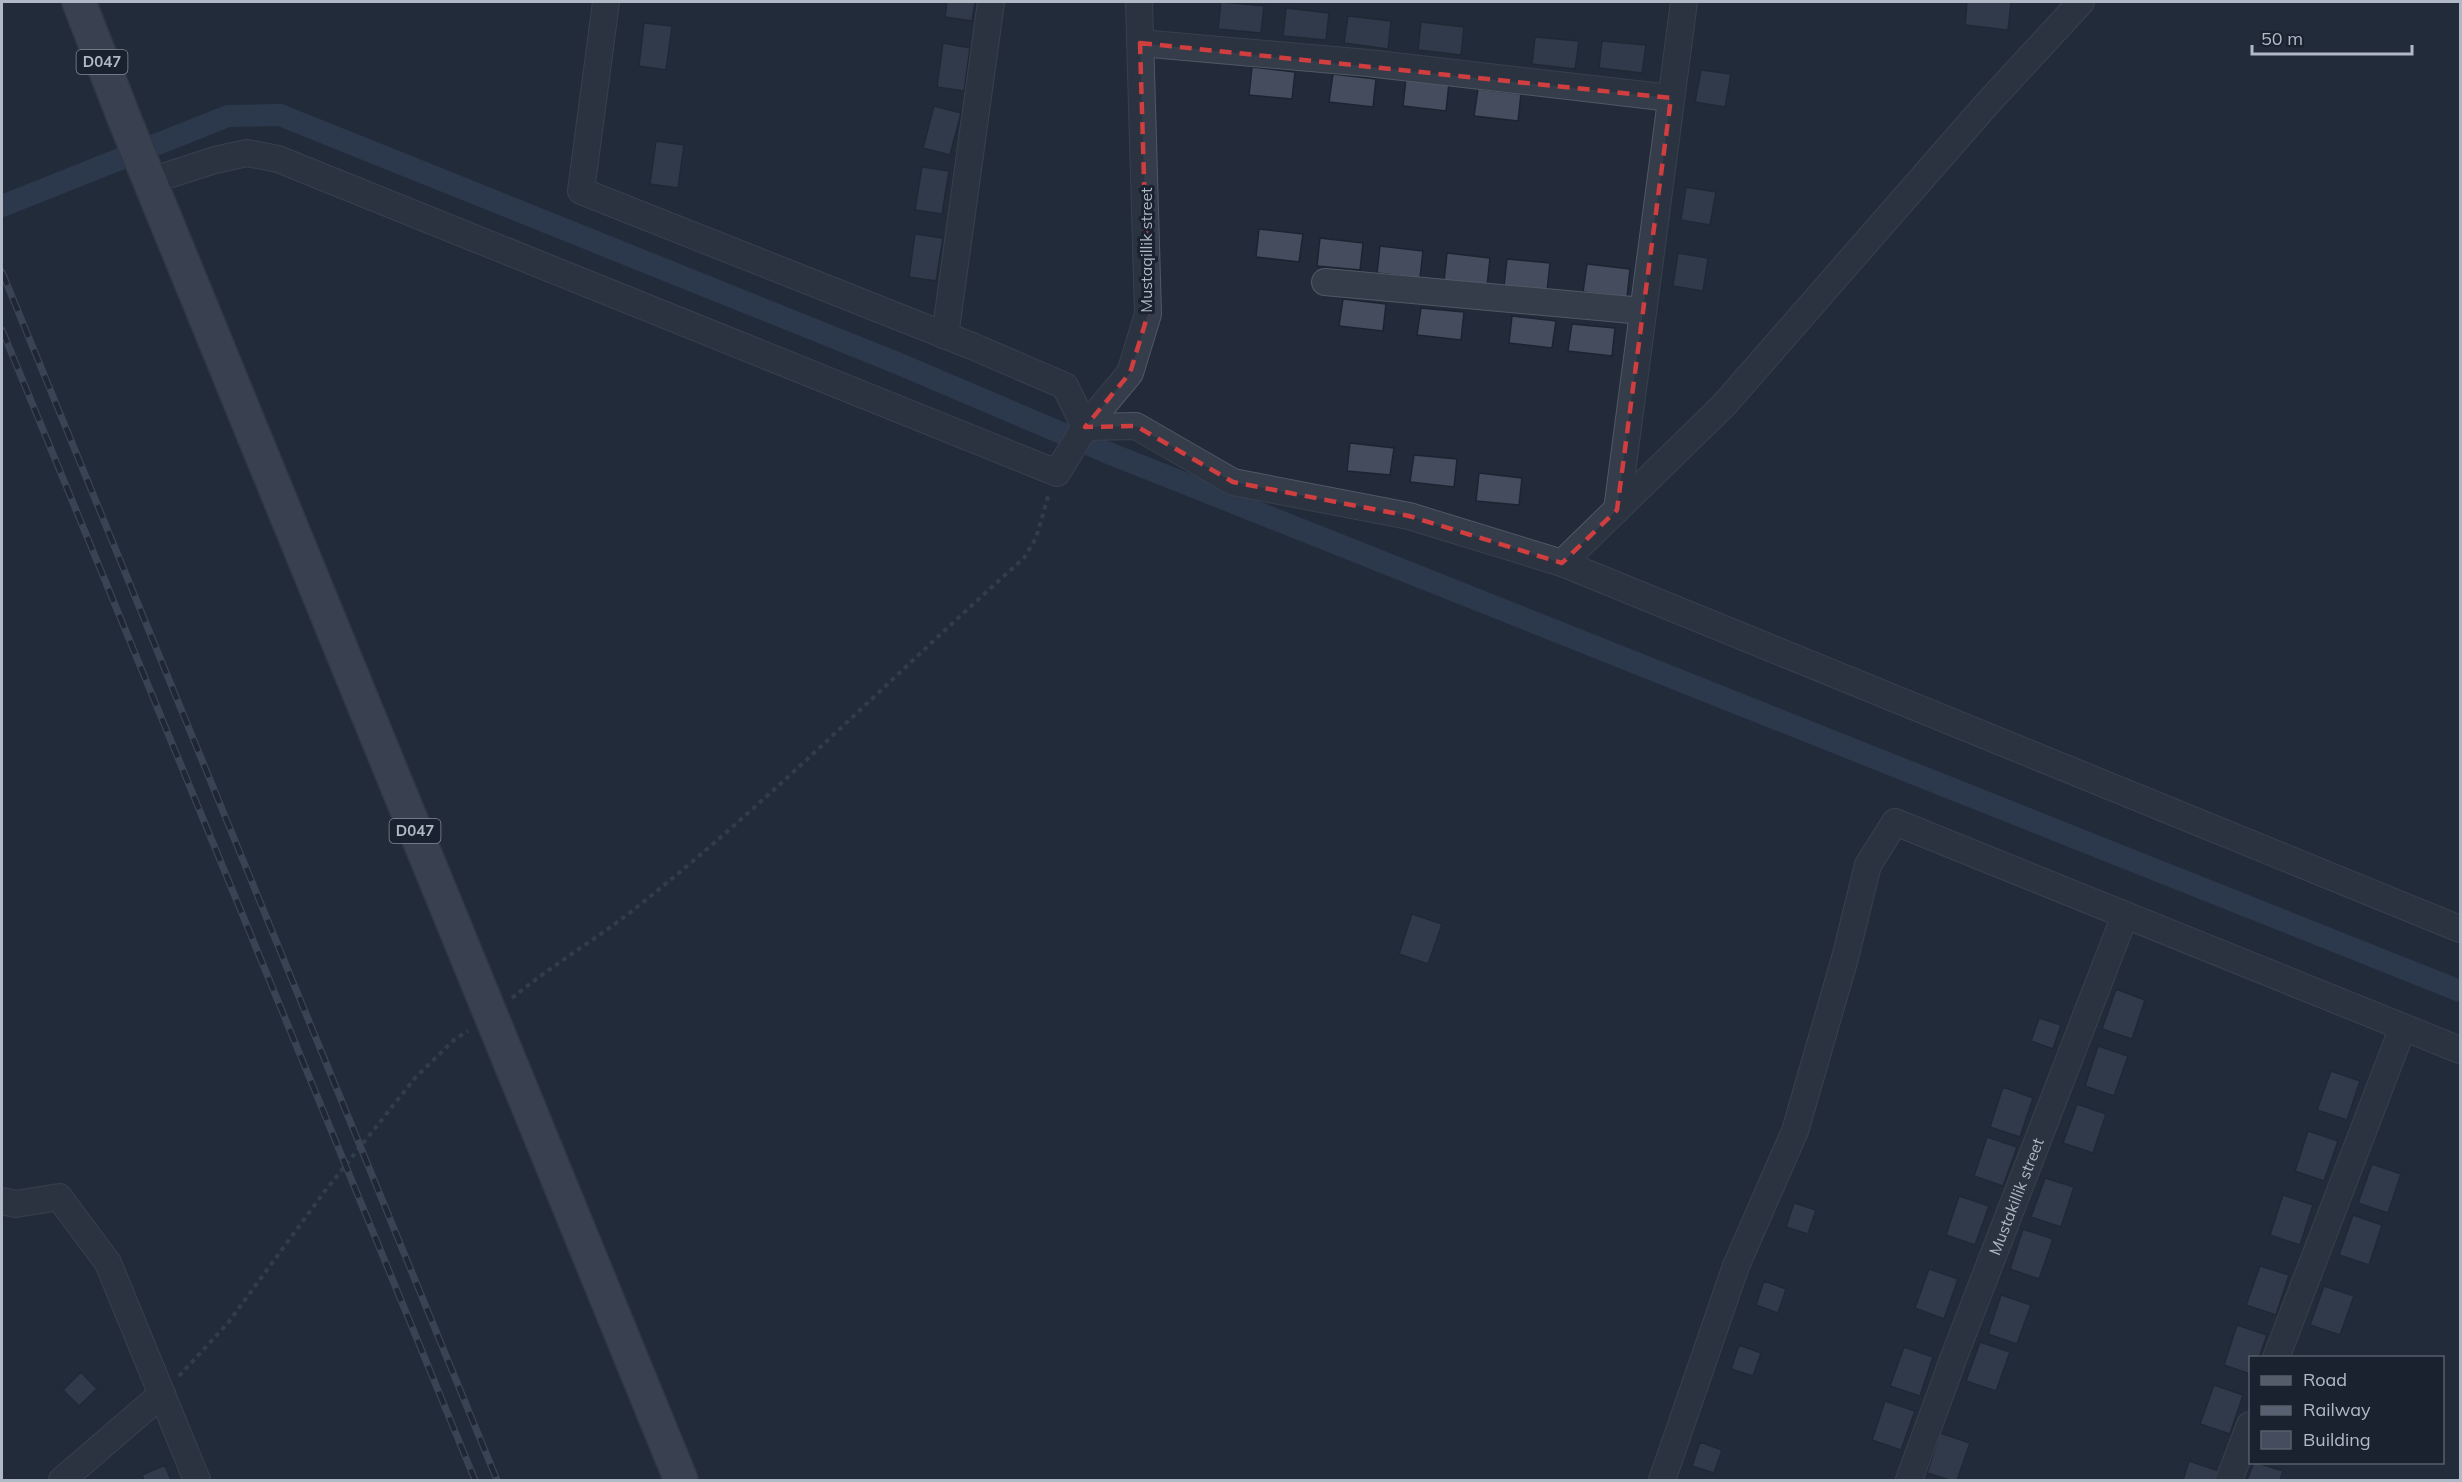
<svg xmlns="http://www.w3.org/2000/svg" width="2462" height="1482" viewBox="0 0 2462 1482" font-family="Mulish,sans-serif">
<rect width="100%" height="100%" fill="#232b3a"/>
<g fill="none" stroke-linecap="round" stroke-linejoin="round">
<path stroke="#384763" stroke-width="22" d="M2 206 228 116 280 115 897 363 1106 452 2460 991"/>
</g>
<path fill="#444c5e" stroke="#1d2431" stroke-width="1.5" d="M947 2H975L972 21 945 17Z
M1221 2 1264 6 1261 33 1218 29Z
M1967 2H2011L2008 30 1965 25Z
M1286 8 1329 13 1326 40 1283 36Z
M1348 16 1391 21 1388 49 1344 43Z
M1421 22 1464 27 1461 55 1418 50Z
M644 23 672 26 666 70 639 66Z
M1535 37 1579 41 1575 69 1532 64Z
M1602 41 1646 45 1642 73 1599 68Z
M943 43 970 48 964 91 937 87Z
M1252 67 1295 72 1292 99 1249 95Z
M1701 70 1731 74 1725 107 1695 102Z
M1333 74 1376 79 1373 107 1329 102Z
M1406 78 1449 83 1446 111 1403 106Z
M1478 89 1521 94 1518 121 1474 116Z
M934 106 961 113 950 155 923 148Z
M656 141 684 145 678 188 650 184Z
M922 167 949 171 942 214 915 210Z
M1686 187 1716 192 1710 225 1681 220Z
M1259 229 1303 234 1299 262 1256 257Z
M915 234 943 238 936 281 909 277Z
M1320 238 1363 243 1360 270 1317 266Z
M1380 246 1423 251 1420 278 1377 273Z
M1447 253 1490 258 1487 286 1444 281Z
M1678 253 1708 258 1703 291 1673 286Z
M1507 259 1550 263 1547 291 1504 286Z
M1587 264 1630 269 1627 297 1583 292Z
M1343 299 1386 304 1383 331 1339 326Z
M1421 308 1464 312 1461 340 1417 335Z
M1512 316 1556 321 1552 348 1509 343Z
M1572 324 1615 328 1612 356 1568 351Z
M1350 443 1394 448 1390 475 1347 471Z
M1414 455 1457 459 1454 487 1410 482Z
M1479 473 1522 478 1519 505 1476 501Z
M1412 914 1442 924 1428 964 1399 954Z
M2116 989 2145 1000 2132 1039 2102 1029Z
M2039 1018 2061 1025 2053 1049 2031 1041Z
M2098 1046 2128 1056 2114 1096 2085 1086Z
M2331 1071 2360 1081 2347 1120 2317 1110Z
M2003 1087 2033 1098 2020 1137 1990 1127Z
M2077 1104 2106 1114 2093 1153 2063 1143Z
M2308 1131 2338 1141 2324 1181 2295 1171Z
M1987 1137 2017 1147 2003 1186 1974 1176Z
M2372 1164 2401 1174 2388 1213 2358 1203Z
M2045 1178 2074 1187 2061 1227 2031 1217Z
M2283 1195 2313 1205 2300 1245 2270 1235Z
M1959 1196 1989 1206 1975 1245 1946 1235Z
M1794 1203 1816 1210 1808 1234 1786 1227Z
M2353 1215 2382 1225 2369 1265 2339 1255Z
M2023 1229 2053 1239 2039 1279 2010 1269Z
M2260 1266 2289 1275 2276 1315 2246 1305Z
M1929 1269 1958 1279 1944 1319 1915 1308Z
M1764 1281 1786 1289 1778 1313 1756 1305Z
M2324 1286 2354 1296 2340 1335 2310 1325Z
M2001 1295 2031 1305 2017 1344 1988 1334Z
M2237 1325 2267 1335 2259 1358H2250V1374L2224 1365Z
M1980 1342 2010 1352 1996 1391 1966 1381Z
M1739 1345 1761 1353 1753 1376 1731 1369Z
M1904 1347 1933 1357 1920 1396 1890 1386Z
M81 1372 97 1389 79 1406 63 1390Z
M2214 1385 2243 1395 2230 1434 2200 1424Z
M1885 1401 1915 1411 1901 1450 1872 1440Z
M1940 1433 1970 1443 1957 1480H1950L1927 1473Z
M1700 1442 1722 1450 1714 1473 1692 1466Z
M2189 1461 2219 1471 2216 1480H2183Z
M2254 1462 2283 1471 2280 1480H2247Z
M165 1465 171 1480H144L142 1475Z"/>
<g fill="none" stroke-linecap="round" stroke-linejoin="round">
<g stroke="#515865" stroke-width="28">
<g id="minor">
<path d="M606 2 581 191 972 346 1065 386 1085 427"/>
<path d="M1140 43 1368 63 1671 98"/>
<path d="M150 181 215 160 247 153 278 159 1057 473 1085 427 1130 373 1148 314 1139 2"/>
<path d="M1325 282 1643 311"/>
<path d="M945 336 991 2"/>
<path d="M1085 427 1136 426 1233 482 1409 516 1562 563 2460 929"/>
<path d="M1617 510 1684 2"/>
<path d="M1562 563 1724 405 1986 105 2081 2"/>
<path d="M2 1201 16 1204 59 1197 108 1263 197 1480"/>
<path d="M2276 1358 2403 1027"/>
<path d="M62 1480 162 1394"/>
<path d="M1662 1480 1736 1266 1795 1131 1845 958 1868 865 1895 822 2460 1050"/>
<path id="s1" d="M1909 1480 1955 1354 2125 915"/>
<path d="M2229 1480 2250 1425"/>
</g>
</g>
<g stroke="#3f4653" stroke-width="36">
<path id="major" d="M79 2 126 123 681 1480"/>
</g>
<path stroke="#425458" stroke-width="4" stroke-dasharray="4.5 4.5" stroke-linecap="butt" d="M512 998C552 965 597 939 637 907 773 799 895 673 1024 558L1036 538 1049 493
M179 1376 228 1323 325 1191 415 1078 455 1039 468 1031"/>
<use href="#minor" stroke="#363d4a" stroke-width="26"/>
<use href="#major" stroke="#545c6a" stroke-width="33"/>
<g stroke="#586171" stroke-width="7">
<path id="rail" d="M2 272 497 1480
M2 330 475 1480"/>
</g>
<use href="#rail" stroke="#1b222f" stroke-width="4.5" stroke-dasharray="14" stroke-linecap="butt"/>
</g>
<path d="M0 0H2462V1482H0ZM1140 43 1671 98 1617 510 1562 563 1409 516 1233 482 1136 426 1085 427 1130 373 1148 314Z" fill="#232b3a" fill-opacity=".55" fill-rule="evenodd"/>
<path fill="none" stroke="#d03e40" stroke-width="4.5" stroke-dasharray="12 8" stroke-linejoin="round" d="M1140 43 1671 98 1617 510 1562 563 1409 516 1233 482 1136 426 1085 427 1130 373 1148 314Z"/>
<g text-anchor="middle" stroke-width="6" stroke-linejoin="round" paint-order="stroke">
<g fill="#1b222f" stroke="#848b99" stroke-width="1.5">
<rect x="76.5" y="50" width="51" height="24" rx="4.5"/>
<rect x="389.5" y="819" width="51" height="24" rx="4.5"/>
</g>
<g font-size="15" font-weight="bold" fill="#b1b8c6">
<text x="102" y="67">D047</text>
<text x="415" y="836">D047</text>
</g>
<g font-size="16" fill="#b1b8c6" stroke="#1b222f">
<text transform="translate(1146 250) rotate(-90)" y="6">Mustaqillik street</text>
<text dy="6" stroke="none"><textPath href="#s1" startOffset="303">Mustakillik street</textPath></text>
</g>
</g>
<rect width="2462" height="1482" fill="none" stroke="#b1b8c6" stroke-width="6"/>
<rect x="2249" y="1356" width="195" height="108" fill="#1b222f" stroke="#575e6b" stroke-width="1.5"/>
<rect x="2261" y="1376" width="30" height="9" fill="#545c6a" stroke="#575e6b" stroke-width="1.5"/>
<text x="2303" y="1386" font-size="18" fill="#b1b8c6">Road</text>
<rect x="2261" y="1406" width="30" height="9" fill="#586171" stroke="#575e6b" stroke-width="1.5"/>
<text x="2303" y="1416" font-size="18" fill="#b1b8c6">Railway</text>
<rect x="2261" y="1431" width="30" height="18" fill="#444c5e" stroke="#575e6b" stroke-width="1.5"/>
<text x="2303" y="1446" font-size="18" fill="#b1b8c6">Building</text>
<path d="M2252 45v9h160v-9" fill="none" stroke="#b1b8c6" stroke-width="3"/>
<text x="2261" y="45" font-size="18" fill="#b1b8c6" stroke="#1b222f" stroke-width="4.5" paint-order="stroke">50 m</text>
</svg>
